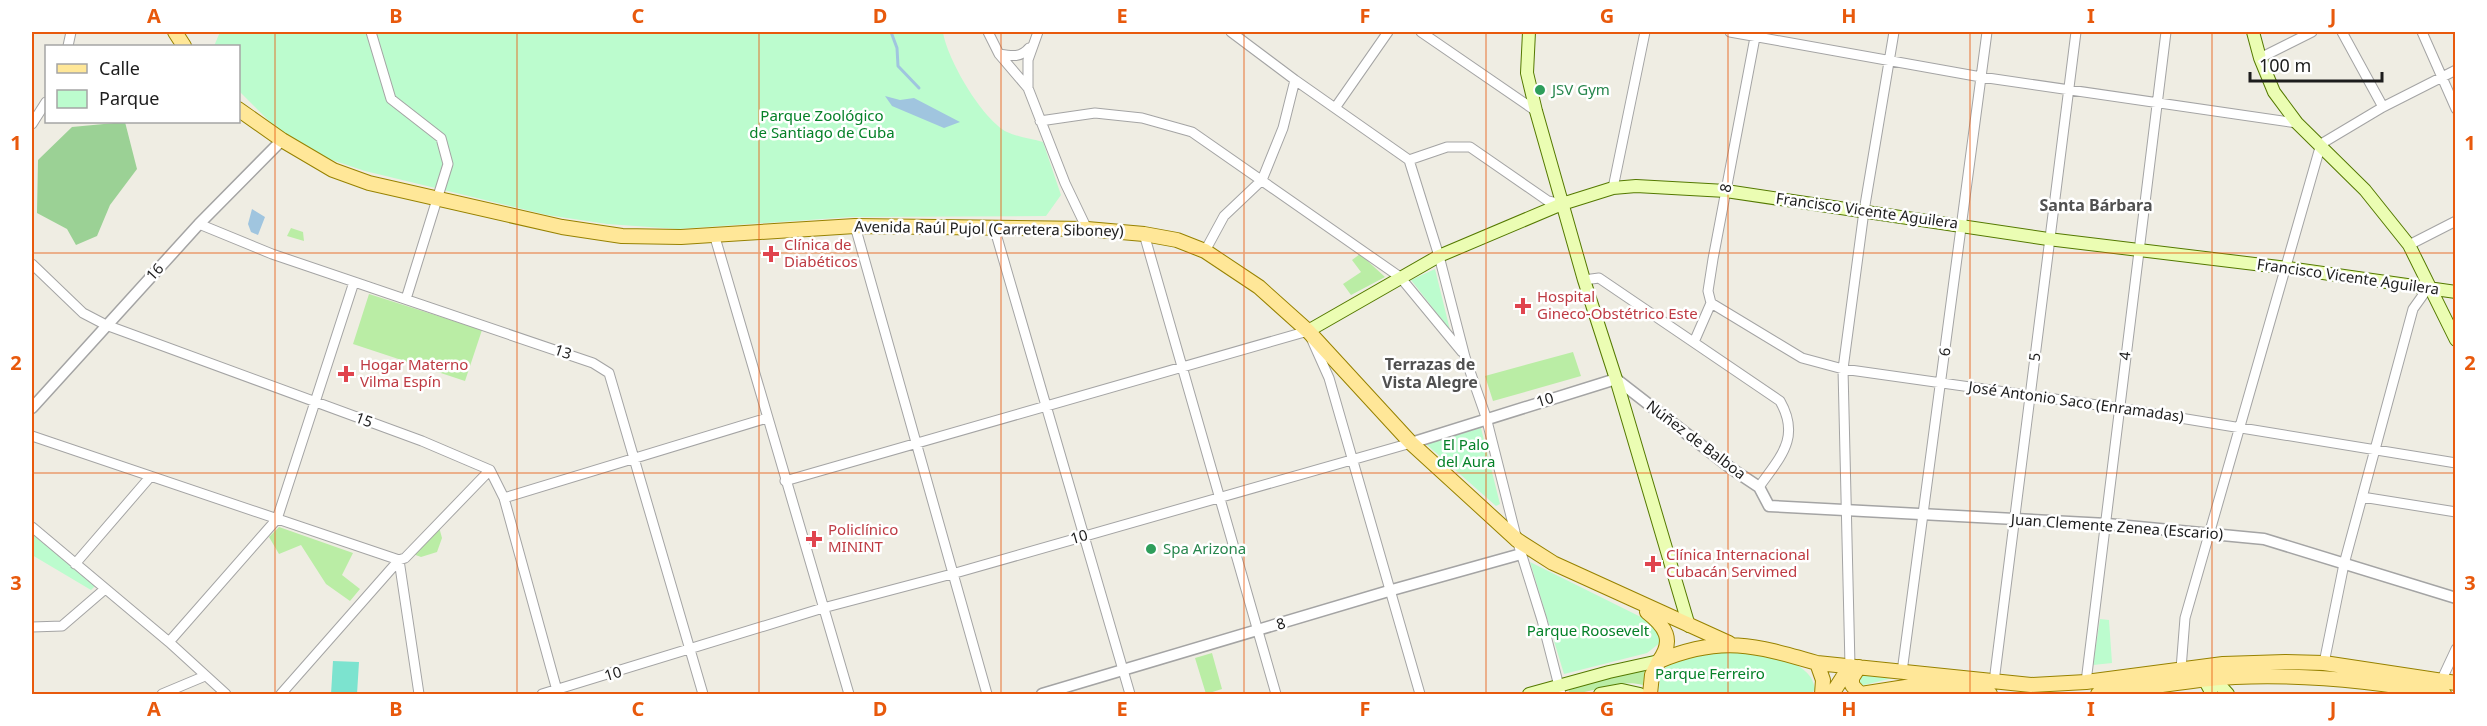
<svg xmlns="http://www.w3.org/2000/svg" width="2487" height="726" viewBox="0 0 2487 726" font-family="'Noto Sans',sans-serif">
<rect width="100%" height="100%" fill="#efede3"/>
<path fill="#baeda5" d="M291 228 303 232 304 241 287 236Z
M1360 254 1385 277 1351 295 1343 284 1361 272 1352 260Z
M369 294 482 330 465 381 353 344Z
M1573 352 1581 376 1493 401 1485 376Z
M279 527 353 553 342 575 360 589 350 601 326 584 301 545 279 554 269 537Z
M439 527 442 538 437 552 421 557 413 554Z
M1212 653 1222 689 1206 694 1195 658Z
M1640 669 1645 671 1643 685C1618 678 1593 694 1568 694L1570 688Z"/>
<path fill="#9bd195" d="M125 122 137 169 110 205 97 236 76 245 67 229 37 213 38 160 72 127Z"/>
<path fill="#bcfcce" d="M220 32H943C947 59 982 119 1007 132 1018 137 1032 139 1043 142L1061 195 1046 216 851 217 678 229 607 224 547 215 365 171 326 158 281 133 239 91 238 46H214Z
M1435 269 1450 330 1411 280Z
M1481 428 1500 504 1496 506 1426 444Z
M32 534 95 586 91 590 32 555Z
M1530 562 1655 624 1661 631V642L1647 653 1564 674Z
M2100 619 2109 620 2112 663 2093 665Z
M1718 651C1747 654 1810 653 1815 689L1811 694H1659L1660 672C1677 657 1696 654 1718 651Z
M1866 672 1893 678 1860 686 1856 682 1859 675Z"/>
<path fill="#7ce3cf" d="M333 661 359 662 357 694H331Z"/>
<path fill="#a0c5df" d="M885 96 900 100 914 98 960 122 944 128 892 106Z
M252 209 265 217 258 235 251 232 248 224Z"/>
<g fill="none" stroke-linecap="round" stroke-linejoin="round">
<path stroke="#a0c5df" stroke-width="3" d="M891 32 897 48 898 66 919 88"/>
<g stroke="#a4a4a4" stroke-width="11">
<path id="minor" d="M371 32 391 99 441 138 448 164 406 299
M988 32 999 54 1028 88
M1038 32 1028 60V88L1065 183 1087 229
M1231 32 1295 80 1409 160 1439 256 1465 357 1486 417 1517 540 1542 620 1561 694
M1421 32 1536 111
M1730 32 1981 77 2297 123
M2342 32 2383 107
M2422 32 2456 109
M68 46 71 32
M999 54C1011 56 1021 58 1029 48
M2260 58 2312 32
M1335 108 1388 32
M1040 121 1095 113 1142 118 1192 132 1400 277 1462 352
M32 124 46 102
M1409 160 1447 147H1470L1548 201 1562 204
M1613 188 1645 32
M199 224 272 254 593 363 609 373 703 694
M855 226 987 694
M994 227 1130 694
M714 234 849 694
M1144 234 1276 694
M2409 245 2456 221
M1205 251 1224 216 1262 180 1283 128 1295 80
M32 264 83 313 106 325 422 441 490 470 504 498 558 694
M1584 280 1599 278 1780 401C1801 438 1780 457 1759 487
M1711 303 1802 358 1843 369 2119 408 2456 463
M1694 342 1711 303 1708 291 1713 259 1756 32
M32 436 399 560 419 694
M785 481 1308 331 1329 378 1420 694
M2362 497 2456 512
M504 498 767 418
M32 527 169 642 226 694
M75 564 150 477
M32 627 62 626 105 589
M169 642 277 519 354 282
M2324 663 2344 564 2413 309 2428 288
M1850 666 1843 369 1864 211 1894 32
M2181 669 2185 618 2321 144 2383 107 2456 70
M1902 672 1987 32
M2442 679 2456 649
M1994 682 2076 32
M2086 682 2166 32
M162 694 205 676
M281 694 399 560 405 558 490 470
M542 694 823 608 952 574 1411 443"/>
</g>
<g stroke="#a4a4a4" stroke-width="13">
<path id="tertiary" d="M32 408 199 224 282 140
M1411 443 1616 379 1732 469 1759 487 1769 506 2107 524 2264 539 2456 598
M1042 694 1392 590 1521 554"/>
</g>
<g stroke="#547900" stroke-width="14">
<path id="secondary" d="M1529 32 1527 73 1536 111 1584 280 1616 379 1689 626
M2253 32 2260 58 2274 92 2297 123 2365 190 2409 245 2456 340
M1308 331 1439 256 1562 204 1613 188 1636 186 1726 191 2048 239 2288 268 2456 292
M2209 671 2205 681 2212 694
M2209 673 2228 694
M1529 694 1609 672 1659 661
M1600 694 1622 690 1640 694"/>
</g>
<g stroke="#978200" stroke-width="16">
<path id="primary" d="M175 32 184 46
M238 109 282 140 333 170 369 183 562 227 622 236 681 237 855 226 1087 229 1144 234 1177 240 1205 251 1259 287 1308 331 1411 443 1517 540 1553 563 1729 643
M1647 612C1665 626 1675 640 1659 661
M1817 663 2031 685 2086 682 2223 664 2285 662 2324 663 2456 683
M1859 667 1852 678V685L1860 694
M1650 694 1652 675 1659 661C1721 635 1755 645 1817 663L1823 680 1822 694
M1832 694 1850 666
M1861 694 1912 686 1990 694
M2098 694C2143 689 2190 679 2235 677 2305 674 2375 681 2444 694"/>
</g>
<use href="#minor" stroke="#fff" stroke-width="9"/>
<use href="#tertiary" stroke="#fff" stroke-width="10"/>
<use href="#secondary" stroke="#ebfdb3" stroke-width="12"/>
<use href="#primary" stroke="#ffe798" stroke-width="14"/>
</g>
<path fill="none" stroke="#e8590c" stroke-width="1.5" stroke-opacity="0.55" d="M275 32V694M517 32V694M759 32V694M1001 32V694M1244 32V694M1486 32V694M1728 32V694M1970 32V694M2212 32V694M32 253H2456M32 473H2456"/>
<g fill="#2e9e5b" stroke="#fff" stroke-width="2">
<circle cx="1540" cy="90" r="6"/>
<circle cx="1151" cy="549" r="6"/>
</g>
<g fill="#e0444e" stroke="#fff" stroke-width="2">
<path d="M768 245h6v6h6v6h-6v6h-6v-6h-6v-6h6z"/>
<path d="M1520 297h6v6h6v6h-6v6h-6v-6h-6v-6h6z"/>
<path d="M343 365h6v6h6v6h-6v6h-6v-6h-6v-6h6z"/>
<path d="M811 530h6v6h6v6h-6v6h-6v-6h-6v-6h6z"/>
<path d="M1650 555h6v6h6v6h-6v6h-6v-6h-6v-6h6z"/>
</g>
<g text-anchor="middle" stroke-width="5" stroke-linejoin="round" paint-order="stroke">
<g font-size="15" fill="#27864d" stroke="#fff" text-anchor="start">
<text x="1552" y="95">JSV Gym</text>
<text x="1163" y="554">Spa Arizona</text>
</g>
<g font-size="15" fill="#058128" stroke="#fff">
<text x="822" y="121">Parque Zoológico<tspan x="822" dy="17">de Santiago de Cuba</tspan></text>
<text x="1466" y="450">El Palo<tspan x="1466" dy="17">del Aura</tspan></text>
<text x="1588" y="636">Parque Roosevelt</text>
<text x="1710" y="679">Parque Ferreiro</text>
</g>
<g font-size="15" fill="#1d1d1d" stroke="#fff">
<text transform="translate(1726 188) rotate(-79)" y="5">8</text>
<text transform="translate(1867 211) rotate(8)" y="5">Francisco Vicente Aguilera</text>
<text transform="translate(989 229) rotate(1)" y="5">Avenida Raúl Pujol (Carretera Siboney)</text>
<text transform="translate(155 272) rotate(-47)" y="5">16</text>
<text transform="translate(2348 277) rotate(8)" y="5">Francisco Vicente Aguilera</text>
<text transform="translate(563 352) rotate(19)" y="5">13</text>
<text transform="translate(1945 352) rotate(-83)" y="5">6</text>
<text transform="translate(2125 356) rotate(-83)" y="5">4</text>
<text transform="translate(2035 357) rotate(-84)" y="5">5</text>
<text transform="translate(1545 400) rotate(-17)" y="5">10</text>
<text transform="translate(2076 402) rotate(8)" y="5">José Antonio Saco (Enramadas)</text>
<text transform="translate(364 420) rotate(20)" y="5">15</text>
<text transform="translate(1696 440) rotate(37)" y="5">Núñez de Balboa</text>
<text transform="translate(2117 527) rotate(4)" y="5">Juan Clemente Zenea (Escario)</text>
<text transform="translate(1079 537) rotate(-16)" y="5">10</text>
<text transform="translate(1281 624) rotate(-17)" y="5">8</text>
<text transform="translate(613 674) rotate(-17)" y="5">10</text>
</g>
<g font-size="15" fill="#be3a42" stroke="#fff" text-anchor="start">
<text x="784" y="250">Clínica de<tspan x="784" dy="17">Diabéticos</tspan></text>
<text x="1537" y="302">Hospital<tspan x="1537" dy="17">Gineco-Obstétrico Este</tspan></text>
<text x="360" y="370">Hogar Materno<tspan x="360" dy="17">Vilma Espín</tspan></text>
<text x="828" y="535">Policlínico<tspan x="828" dy="17">MININT</tspan></text>
<text x="1666" y="560">Clínica Internacional<tspan x="1666" dy="17">Cubacán Servimed</tspan></text>
</g>
<g font-size="16" font-weight="bold" fill="#505050" stroke="#fff">
<text x="2096" y="211">Santa Bárbara</text>
<text x="1430" y="370">Terrazas de<tspan x="1430" dy="18">Vista Alegre</tspan></text>
</g>
</g>
<rect width="2487" height="726" fill="none" stroke="#ffffff" stroke-width="66"/>
<rect x="45" y="45" width="195" height="78" fill="#ffffff" stroke="#a5a5a5" stroke-width="1.5"/>
<rect x="57" y="64" width="30" height="9" fill="#ffe798" stroke="#a5a5a5" stroke-width="1.5"/>
<text x="99" y="75" font-size="18" fill="#1d1d1d">Calle</text>
<rect x="57" y="90" width="30" height="18" fill="#bcfcce" stroke="#a5a5a5" stroke-width="1.5"/>
<text x="99" y="105" font-size="18" fill="#1d1d1d">Parque</text>
<path d="M2250 72v9h132v-9" fill="none" stroke="#1d1d1d" stroke-width="3"/>
<text x="2259" y="72" font-size="18" fill="#1d1d1d" stroke="#ffffff" stroke-width="4.5" paint-order="stroke">100 m</text>
<rect x="33" y="33" width="2421" height="660" fill="none" stroke="#e8590c" stroke-width="2"/>
<g font-size="20" text-anchor="middle" font-weight="bold" fill="#e8590c">
<text x="154" y="23">A</text>
<text x="396" y="23">B</text>
<text x="638" y="23">C</text>
<text x="880" y="23">D</text>
<text x="1122" y="23">E</text>
<text x="1365" y="23">F</text>
<text x="1607" y="23">G</text>
<text x="1849" y="23">H</text>
<text x="2091" y="23">I</text>
<text x="2333" y="23">J</text>
<text x="16" y="150">1</text>
<text x="2470" y="150">1</text>
<text x="16" y="370">2</text>
<text x="2470" y="370">2</text>
<text x="16" y="590">3</text>
<text x="2470" y="590">3</text>
<text x="154" y="716">A</text>
<text x="396" y="716">B</text>
<text x="638" y="716">C</text>
<text x="880" y="716">D</text>
<text x="1122" y="716">E</text>
<text x="1365" y="716">F</text>
<text x="1607" y="716">G</text>
<text x="1849" y="716">H</text>
<text x="2091" y="716">I</text>
<text x="2333" y="716">J</text>
</g>
</svg>
